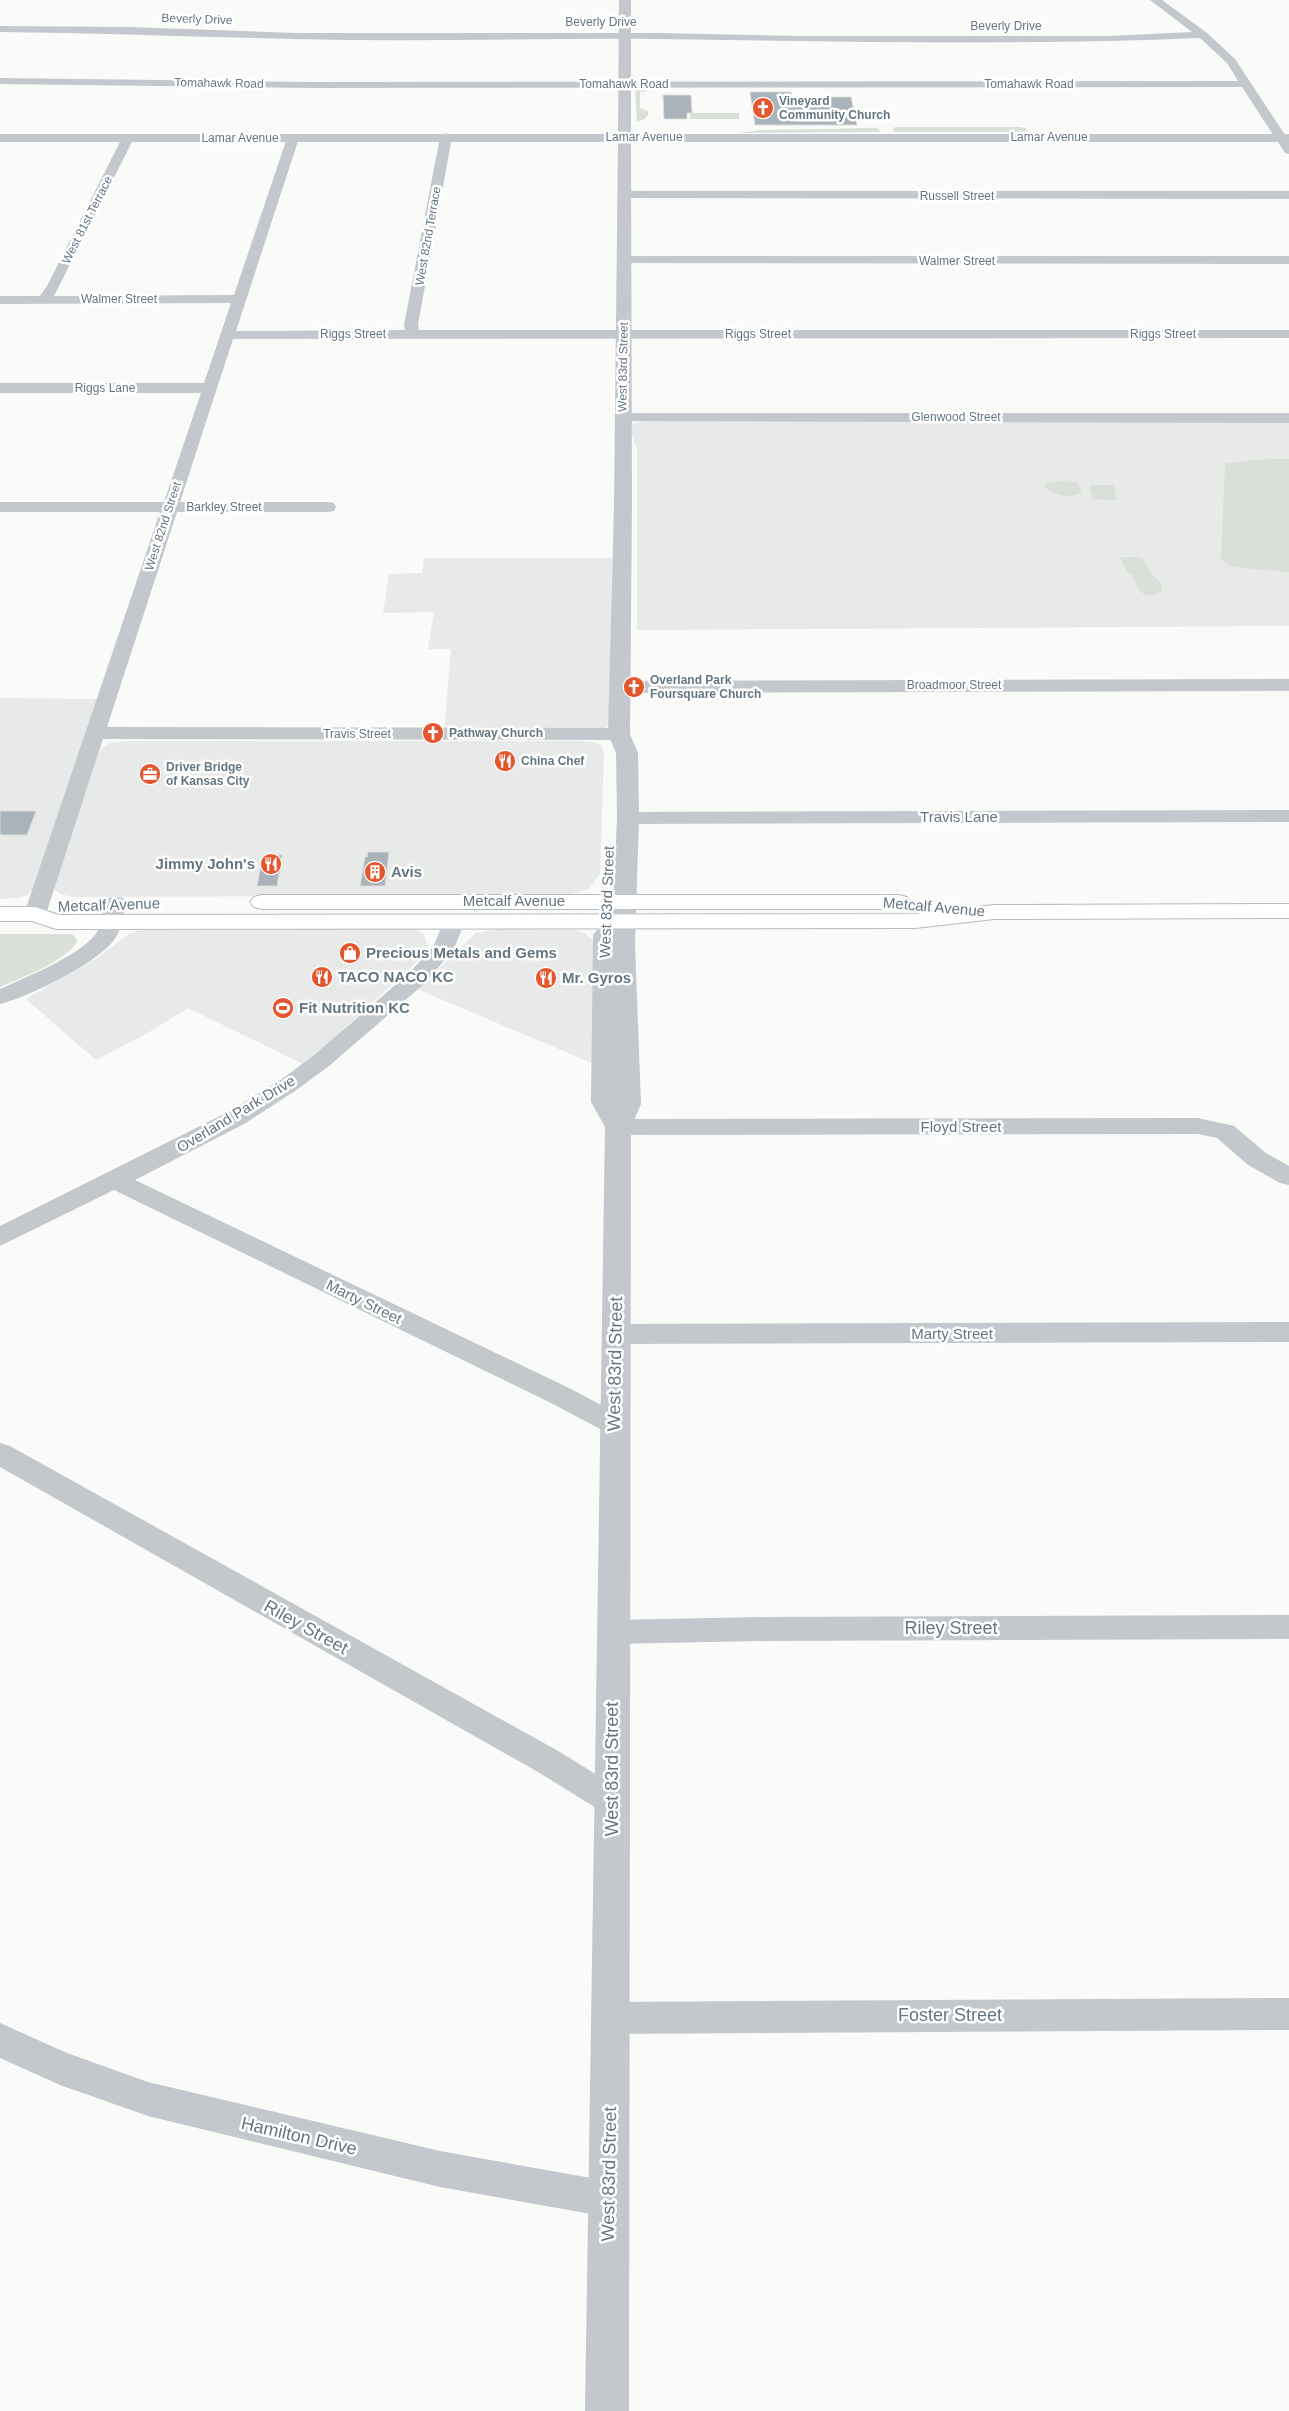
<svg xmlns="http://www.w3.org/2000/svg" width="1289" height="2411" viewBox="0 0 1289 2411" font-family="Arial,sans-serif">
<rect width="100%" height="100%" fill="#fafaf8"/>
<path fill="#e8e9e9" d="M646 420 1289 421V626L637 630V450L631 432 632 425Z
M424 558H612L609 725 604 729 444 731 451 649H428L434 612 383 613 389 574 422 573Z
M0 698 98 699 33 889 26 896 16 898 0 899Z
M130 741H585L597 743 601 745 604 752 600 874 589 889 567 895 73 897 60 894 54 889V886L100 750 110 743Z
M155 928 415 929 424 934 428 947 424 955 305 1065 188 1008 146 1034 96 1060 26 999 100 956 127 935 136 931Z
M497 929 574 930 584 933 593 940 594 1064 417 989 476 933Z"/>
<path fill="#dadfd7" d="M637 87 650 88 648 91 640 92V108L648 111V115L645 119 637 122 635 89Z
M690 113H739V119H690Z
M896 127H1019L1025 128 1028 132H894L893 129Z
M876 128 879 129 880 132 737 133 761 130Z
M1269 459H1289V572L1232 567 1221 560 1225 463Z
M1066 480 1078 483 1082 492C1068 499 1055 496 1044 486L1047 483Z
M1089 485H1113L1117 500 1093 499Z
M1120 557H1142C1145 562 1147 567 1150 572 1155 579 1165 581 1161 592 1142 601 1138 590 1133 575L1127 572Z
M0 934H69L74 935 77 941C69 960 19 979 0 987Z"/>
<path fill="#aab3b9" stroke="#dcdcda" d="M750 92H791L792 97H851L857 125H755Z
M663 95H691L692 113H687V119H664Z
M0 811H36L27 835H0Z
M368 852H389L385 886H360L365 857H367Z
M263 855H282L277 886H257Z"/>
<g fill="none" stroke-linecap="round" stroke-linejoin="round">
<g stroke="#b5babe" stroke-width="2">
<path id="primary" d="M262 895H899L907 897 911 902 907 907 899 909H262L254 907 250 902 254 897Z
M1289 904V918L994 919 915 928 56 929 32 921H0V907H35L59 915 915 914 994 905Z"/>
</g>
<path fill="#c3c8cc" fill-rule="evenodd" d="M1150 0H1162L1207 33 1235 59 1289 141V154L1285 153 1242 87 310 88 0 84V78L310 82 1238 81 1227 63 1200 38C1019 46 838 41 657 39 537 38 416 42 295 39 197 37 99 33 0 32V26L129 27 296 33H659L799 36H1109L1192 32Z
M446 133 452 137 418 325 419 330H1289V338L233 339 180 502H328L334 503 336 507 334 511 328 512H177L107 727 619 728 626 730 629 734 626 738 619 740 103 739 46 914 43 919 35 920 27 919 24 914 160 512H0V502H164L201 393H0V383H204L231 303 0 304V296H40L47 286 122 138 128 134 134 138 54 296 234 295 287 138 293 134 299 138 236 331 405 330 404 325 440 137Z
M625 191H1289V199L620 198 619 195Z
M624 256H1289V264L619 263 617 260Z
M622 413H1289V423L617 421 614 418 617 415Z
M1289 679V691L620 693 613 691 611 687 613 683 620 681Z
M1289 810V822L628 824 621 822 618 818 621 814 628 812Z
M115 897 123 898 126 903C123 915 122 930 114 940 97 963 29 997 0 1004V989C26 977 77 957 95 935 103 925 100 909 107 898Z
M454 915 462 916 465 921 454 949 424 984 329 1066 295 1091 244 1124 135 1180 569 1388 624 1417 628 1424 624 1431 614 1434 604 1431 549 1402 114 1190 0 1246V1226L228 1112 279 1081 313 1056 408 974 433 947 446 916Z
M1198 1118 1234 1126 1266 1153 1289 1166V1185L1280 1183 1248 1165 1217 1138 1198 1134 618 1135 609 1133 606 1127 609 1121 618 1119Z
M1289 1322V1342L615 1344 606 1341 602 1334 606 1327 615 1324Z
M0 1443 10 1446 560 1752 623 1791 628 1801 623 1811 612 1815 601 1811 538 1772 0 1467Z
M1289 1615V1639L759 1641 612 1644 601 1641 597 1632 601 1623 612 1620 759 1617Z
M1289 1998V2030L610 2034 598 2030 593 2018 598 2006 610 2002Z
M0 2023 67 2053 148 2082 440 2151 608 2181 621 2186 626 2199 621 2212 608 2217 440 2187 148 2116 60 2085 0 2058Z"/>
<path fill="#c3c8cc" fill-rule="evenodd" d="M619 0H631V134H1289V142H631L632 504 630 734 638 753 639 818 635 945 641 1104 631 1127 629 2411H585L605 1127 591 1102 593 935 597 930 605 928 612 929 617 818 616 753 608 734 614 504 618 142H0V134H618Z"/>
<use href="#primary" fill="#fff" fill-rule="evenodd"/>
</g>
<defs>
<g id="church-disc" transform="scale(1.125)"><circle r="9.5" fill="#e4572e" stroke="#fff"/><path d="M-1.2-6h2.4v3.5h3.3v2.4h-3.3V6h-2.4V-.1h-3.3v-2.4h3.3Z" fill="#fff"/></g>
<g id="restaurant-disc" transform="scale(1.125)"><circle r="9.5" fill="#e4572e" stroke="#fff"/><path d="M-5-6h1v4h1v-4h1v4h1v-4h1v5L-1.5 .5V6h-2V.5L-5-1ZM5-6V6H3V1.5H1.5Q1.5-4 5-6Z" fill="#fff"/></g>
<g id="office-disc" transform="scale(1.125)"><circle r="9.5" fill="#e4572e" stroke="#fff"/><path d="M-6-3h4V-5.5h4V-3h4V5H-6ZM-1-4.5V-3h2v-1.5ZM-6 0V1H6V0Z" fill="#fff"/></g>
<g id="building-disc" transform="scale(1.125)"><circle r="9.5" fill="#e4572e" stroke="#fff"/><path d="M-4-6H4V6H1V3H-1V6H-4ZM-2.5-4.3h1.7v1.8h-1.7ZM.8-4.3h1.7v1.8H.8ZM-2.5-1h1.7V.8h-1.7ZM.8-1h1.7V.8H.8Z" fill="#fff"/></g>
<g id="shop-disc" transform="scale(1.125)"><circle r="9.5" fill="#e4572e" stroke="#fff"/><path d="M-5-2.5h2.3a2.7 3.5 0 0 1 5.4 0H5L5.5 6h-11ZM-1.5-2.5h3a1.5 2.3 0 0 0-3 0Z" fill="#fff"/></g>
<g id="stadium-disc" transform="scale(1.125)"><circle r="9.5" fill="#e4572e" stroke="#fff"/><path d="M0-5a6.5 5 0 1 0 0 10a6.5 5 0 1 0 0-10ZM-3.5-1.8h7v3.6h-7Z" fill="#fff"/></g>
</defs>
<g fill-rule="evenodd">
<use href="#church-disc" x="763" y="108"/>
<use href="#church-disc" x="634" y="687"/>
<use href="#church-disc" x="433" y="733"/>
<use href="#restaurant-disc" x="505" y="761"/>
<use href="#office-disc" x="150" y="774"/>
<use href="#restaurant-disc" x="271" y="864"/>
<use href="#building-disc" x="375" y="872"/>
<use href="#shop-disc" x="350" y="953"/>
<use href="#restaurant-disc" x="322" y="977"/>
<use href="#restaurant-disc" x="546" y="978"/>
<use href="#stadium-disc" x="283" y="1008"/>
</g>
<g text-anchor="middle" stroke-width="5" stroke-linejoin="round" paint-order="stroke">
<g font-size="12" fill="#657683" stroke="#fff">
<text transform="translate(197 19) rotate(2)" y="4">Beverly Drive</text>
<text x="601" y="26">Beverly Drive</text>
<text x="1006" y="30">Beverly Drive</text>
<text transform="translate(219 83) rotate(1)" y="4">Tomahawk Road</text>
<text x="624" y="88">Tomahawk Road</text>
<text x="1029" y="88">Tomahawk Road</text>
<text x="644" y="141">Lamar Avenue</text>
<text x="1049" y="141">Lamar Avenue</text>
<text x="240" y="142">Lamar Avenue</text>
<text x="957" y="200">Russell Street</text>
<text transform="translate(87 220) rotate(-63)" y="4">West 81st Terrace</text>
<text transform="translate(428 236) rotate(-80)" y="4">West 82nd Terrace</text>
<text x="957" y="265">Walmer Street</text>
<text x="119" y="303">Walmer Street</text>
<text x="353" y="338">Riggs Street</text>
<text x="758" y="338">Riggs Street</text>
<text x="1163" y="338">Riggs Street</text>
<text transform="translate(623 367) rotate(-89)" y="4">West 83rd Street</text>
<text x="105" y="392">Riggs Lane</text>
<text x="956" y="421">Glenwood Street</text>
<text x="224" y="511">Barkley Street</text>
<text transform="translate(163 526) rotate(-72)" y="4">West 82nd Street</text>
<text x="954" y="689">Broadmoor Street</text>
<text x="357" y="738">Travis Street</text>
</g>
<g font-size="12" font-weight="bold" fill="#657683" stroke="#fff" text-anchor="start">
<text x="779" y="105">Vineyard<tspan x="779" dy="14">Community Church</tspan></text>
<text x="650" y="684">Overland Park<tspan x="650" dy="14">Foursquare Church</tspan></text>
<text x="449" y="737">Pathway Church</text>
<text x="521" y="765">China Chef</text>
<text x="166" y="771">Driver Bridge<tspan x="166" dy="14">of Kansas City</tspan></text>
</g>
<g font-size="15" fill="#657683" stroke="#fff">
<text x="959" y="822">Travis Lane</text>
<text x="514" y="906">Metcalf Avenue</text>
<text transform="translate(607 902) rotate(-88)" y="5">West 83rd Street</text>
<text transform="translate(109 905) rotate(-2)" y="5">Metcalf Avenue</text>
<text transform="translate(934 907) rotate(5)" y="5">Metcalf Avenue</text>
<text transform="translate(236 1114) rotate(-31)" y="5">Overland Park Drive</text>
<text x="961" y="1132">Floyd Street</text>
<text transform="translate(364 1302) rotate(26)" y="5">Marty Street</text>
<text x="952" y="1339">Marty Street</text>
</g>
<g font-size="15" font-weight="bold" fill="#657683" stroke="#fff" text-anchor="start">
<text x="255" y="869" text-anchor="end">Jimmy John's</text>
<text x="391" y="877">Avis</text>
<text x="366" y="958">Precious Metals and Gems</text>
<text x="338" y="982">TACO NACO KC</text>
<text x="562" y="983">Mr. Gyros</text>
<text x="299" y="1013">Fit Nutrition KC</text>
</g>
<g font-size="18" fill="#657683" stroke="#fff">
<text transform="translate(615 1364) rotate(-89)" y="6">West 83rd Street</text>
<text transform="translate(306 1627) rotate(29)" y="6">Riley Street</text>
<text x="951" y="1634">Riley Street</text>
<text transform="translate(612 1769) rotate(-90)" y="6">West 83rd Street</text>
<text x="950" y="2021">Foster Street</text>
<text transform="translate(299 2136) rotate(13)" y="6">Hamilton Drive</text>
<text transform="translate(609 2174) rotate(-89)" y="6">West 83rd Street</text>
</g>
</g>
</svg>
